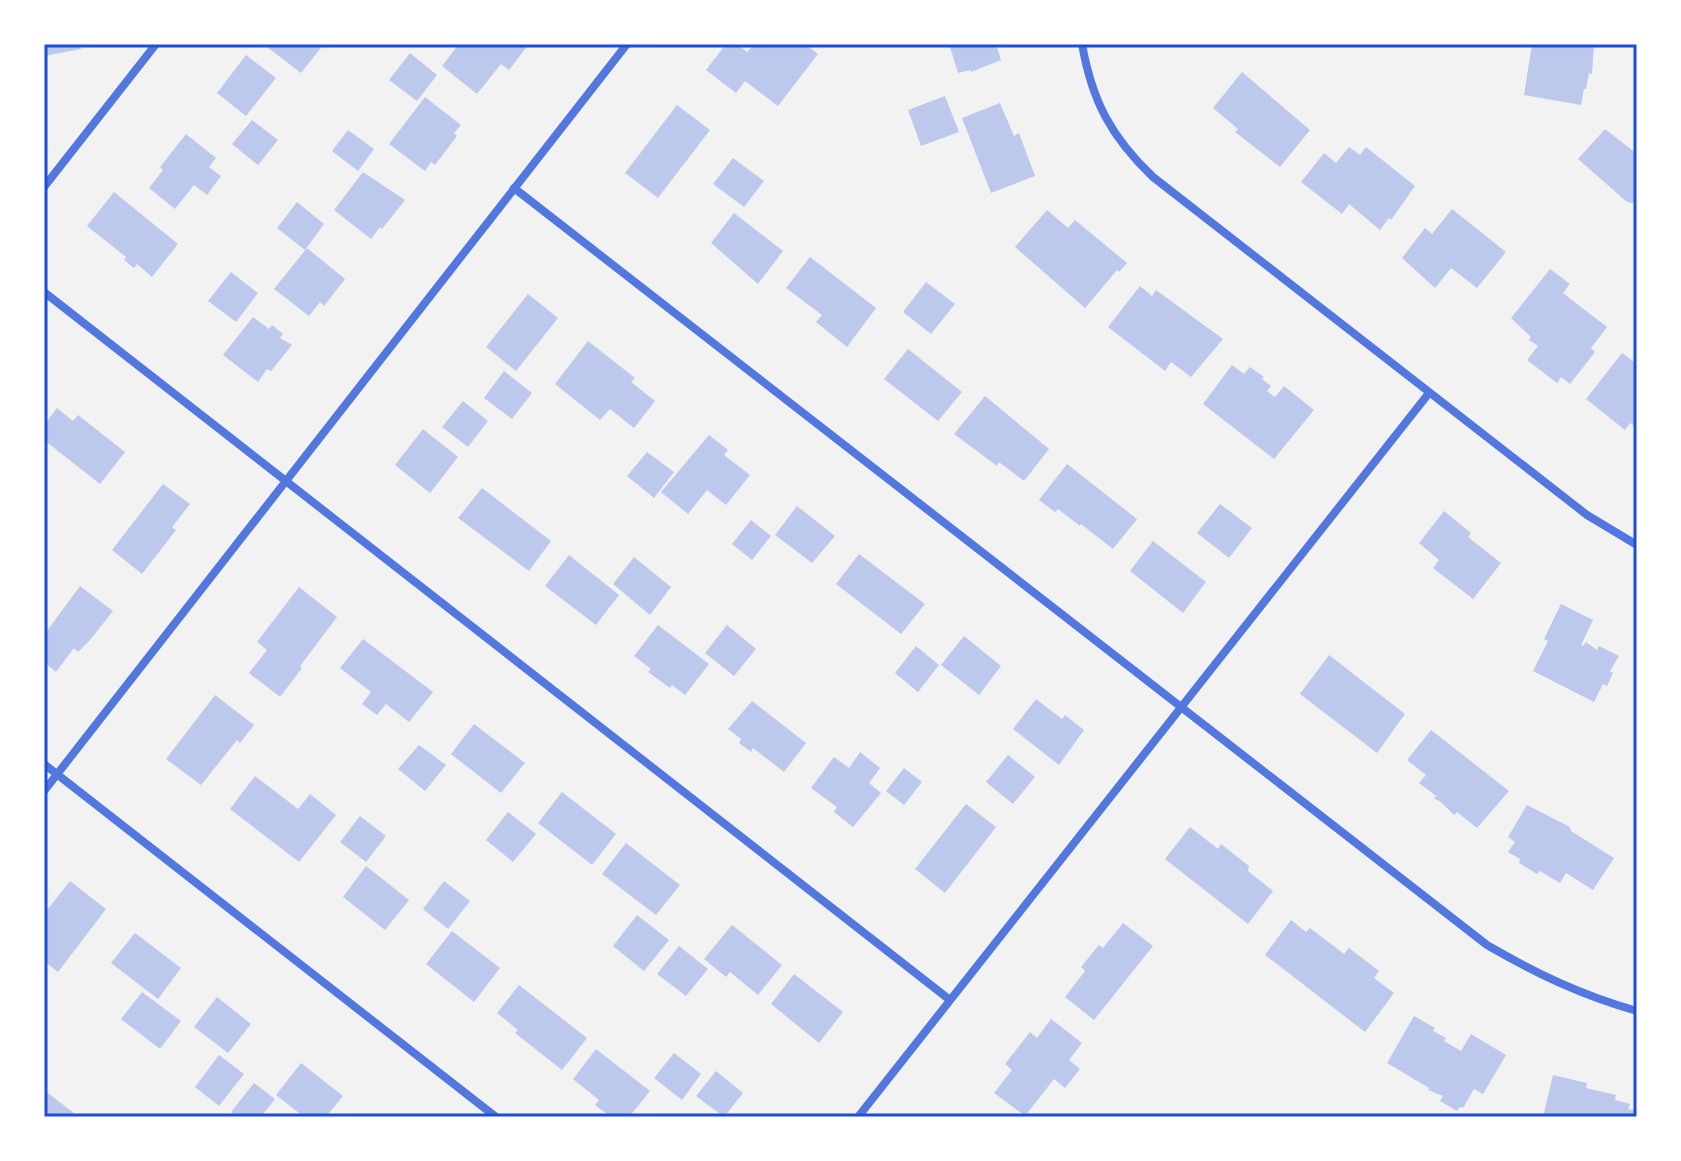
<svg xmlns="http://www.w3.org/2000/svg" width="1681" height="1161" viewBox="0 0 1681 1161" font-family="'Work Sans',sans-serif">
<rect width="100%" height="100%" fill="#f2f2f2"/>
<path fill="#bdc9ec" d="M44 44H80L81 49 44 56Z
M263 44H324L301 73Z
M459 44H529L509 70 501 64 477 94 442 66Z
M726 44H737L747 52 754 44H805L818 54 778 106 745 81 736 93 706 70Z
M949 44H996L1001 60 971 72V70L958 73Z
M1532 44H1594L1592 74 1589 73 1586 89H1584L1581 105 1524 95Z
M410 53 437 75 417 101 389 80Z
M246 55 276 78 246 116 217 93Z
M1242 72 1310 130 1280 167 1235 132 1238 129 1213 108Z
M945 96 959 132 921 146 908 110Z
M425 97 461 125 454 133 457 136 435 165 431 162 425 171 389 144Z
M1000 103 1014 136 1019 133 1035 176 991 193 962 118Z
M677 105 710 130 658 198 625 173Z
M252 120 278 140 258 165 232 144Z
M1605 129 1637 154V204L1627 202 1578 159Z
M348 130 374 149 358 171 332 151Z
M186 134 216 158 209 167 221 176 207 195 194 185 175 209 149 188 163 170 160 167Z
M1349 147 1360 155 1366 147 1415 186 1391 220 1389 218 1380 230 1349 204 1342 214 1301 182 1324 153 1336 163Z
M733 158 764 181 744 207 713 184Z
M363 172 405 200 382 229 380 227 371 239 334 210Z
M114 192 178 244 152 277 137 264 134 268 124 260 126 257 87 226Z
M297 202 324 224 305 250 277 228Z
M1452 209 1506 252 1477 288 1451 268 1435 288 1402 258 1425 228 1432 234Z
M1047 210 1068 228 1075 220 1127 263 1119 272 1117 270 1085 308 1015 247Z
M734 213 783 251 758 284 711 243Z
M307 248 345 279 324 306 320 302 309 316 274 289Z
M810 257 876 308 847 347 816 322 822 315 786 288Z
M1550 269 1570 284 1563 293 1607 327 1591 348 1595 352 1570 384 1561 377 1557 383 1527 360 1538 346 1529 340 1531 337 1511 318Z
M231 272 258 293 236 322 208 301Z
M926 282 955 304 931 334 903 312Z
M1140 286 1152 296 1156 290 1223 339 1191 377 1171 362 1165 371 1108 327Z
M528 294 558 318 516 371 486 347Z
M253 317 269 329 272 325 283 334 280 338 292 345 271 371 267 369 258 382 223 355Z
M588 341 635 378 631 382 655 401 634 428 610 409 600 420 555 384Z
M908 349 962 392 938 421 884 379Z
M1622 353 1637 364V428L1630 423 1625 430 1586 399Z
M1232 365 1244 374 1250 367 1264 377 1262 379 1271 386 1267 391 1275 397 1284 386 1314 410 1274 459 1203 404Z
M504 371 532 393 512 419 484 398Z
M985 396 1049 449 1024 481 999 462 997 466 954 434Z
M463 401 488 421 468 447 442 427Z
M57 408 73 421 78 415 125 452 100 484 44 440V425Z
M423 429 458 457 430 493 395 465Z
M709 435 728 450 724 455 750 475 726 505 707 490 688 514 661 492Z
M647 452 674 472 654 498 627 476Z
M1067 464 1137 519 1113 549 1081 524 1080 526 1058 509 1055 512 1039 500Z
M163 484 190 504 172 527 176 530 142 574 112 550Z
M482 488 551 541 529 571 458 518Z
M1220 504 1252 528 1229 558 1197 533Z
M797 506 835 536 812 563 775 535Z
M1444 511 1471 533 1468 537 1501 563 1473 599 1433 568 1439 560 1419 543Z
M751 520 771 536 752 560 732 544Z
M1153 541 1206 582 1183 613 1130 571Z
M859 554 925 604 901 634 836 584Z
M569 555 619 595 596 625 545 586Z
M634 557 671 587 650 615 613 584Z
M80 586 113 611 90 640 78 652 74 648 56 672 44 662V635Z
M299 587 337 617 300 666 302 668 280 697 249 673 267 650 257 642Z
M1561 604 1593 620 1581 645 1583 646 1586 642 1597 650 1599 646 1619 656 1610 671 1613 673 1607 686 1603 684 1594 702 1533 671 1548 641 1544 639Z
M658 625 709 664 685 695 672 685 670 688 648 672 651 669 634 656Z
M727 625 756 649 734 676 705 653Z
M964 636 1001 666 979 695 941 665Z
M363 639 433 692 409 722 386 704 377 715 362 704 371 692 340 668Z
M916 646 939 665 918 692 895 673Z
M1329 655 1405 714 1377 753 1300 694Z
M215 695 254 725 240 743 237 740 201 785 166 759Z
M1036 699 1062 719 1065 715 1084 730 1059 765 1013 729Z
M752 701 806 743 784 772 753 748 751 752 739 743 741 739 728 729Z
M474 724 525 763 501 793 451 754Z
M1431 730 1509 791 1477 828 1457 812 1454 815 1440 801 1434 799 1436 796 1419 783 1426 775 1407 760Z
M419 745 446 765 425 791 398 769Z
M860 752 880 768 869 783 881 793 853 827 834 812 837 807 811 788 834 757 849 768Z
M1008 755 1035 777 1013 804 986 782Z
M904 768 922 782 904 805 886 791Z
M255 776 298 809 310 794 336 815 299 862 230 809Z
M562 792 616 834 592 865 538 823Z
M966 804 996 827 945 893 915 869Z
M1527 805 1570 827 1571 831 1614 858 1593 890 1566 873 1560 883 1540 871 1537 874 1519 863 1520 859 1508 852 1515 842 1508 837Z
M508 812 536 834 513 862 486 840Z
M360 816 386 836 366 862 340 842Z
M1190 827 1218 849 1221 844 1249 866 1248 871 1273 891 1248 924 1165 859Z
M626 843 680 885 656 915 602 874Z
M366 866 409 900 385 930 343 897Z
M70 881 106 909 58 972 44 961V914Z
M444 881 470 901 448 929 423 909Z
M637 915 669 940 644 971 613 946Z
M1291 920 1306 932 1310 928 1344 954 1349 948 1379 971 1374 978 1394 993 1365 1032 1265 955Z
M1123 923 1153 946 1094 1020 1065 997 1085 971 1081 967 1099 945 1103 948Z
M732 925 782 965 758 995 730 972 726 977 704 959Z
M452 931 500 968 474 1002 426 964Z
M135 933 181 968 158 999 111 963Z
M679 946 708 969 686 996 657 974Z
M794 974 843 1012 819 1043 771 1004Z
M519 985 587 1038 562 1070 515 1033 518 1030 497 1013Z
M142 992 181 1021 160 1049 121 1019Z
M217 997 251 1024 228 1053 194 1027Z
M1414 1016 1435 1028 1433 1031 1446 1038 1444 1041 1461 1051 1471 1034 1506 1055 1483 1094 1474 1089 1463 1108 1460 1107 1457 1111 1440 1101 1443 1096 1428 1090 1429 1088 1387 1063Z
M1051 1019 1082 1043 1069 1060 1080 1069 1065 1088 1054 1079 1025 1116 994 1093 1012 1070 1005 1064 1030 1032 1037 1038Z
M596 1049 650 1091 629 1117H611L595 1105 599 1100 573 1079Z
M674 1053 701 1074 682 1100 654 1078Z
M219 1055 244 1074 219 1106 195 1087Z
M301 1063 343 1096 326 1117H304L276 1095Z
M716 1071 743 1093 724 1117 696 1096Z
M1553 1075 1587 1083 1586 1088 1616 1095 1615 1100 1630 1104 1628 1109 1637 1111V1117H1543Z
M254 1083 275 1099 261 1117H238L231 1112Z
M44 1090 79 1117H44Z"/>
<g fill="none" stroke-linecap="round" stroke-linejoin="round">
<path stroke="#5277de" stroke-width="8" d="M1082 44C1092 101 1111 137 1153 177L1587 515 1637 545
M44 187 156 44
M514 188 1487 945C1537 974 1581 995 1637 1011
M44 292 950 1000
M44 764 496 1117
M44 791 627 44
M858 1117 1429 393"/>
</g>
<rect width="1681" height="1161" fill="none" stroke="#ffffff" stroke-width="92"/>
<rect x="46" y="46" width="1589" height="1069" fill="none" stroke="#1d4ed8" stroke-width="3"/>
</svg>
